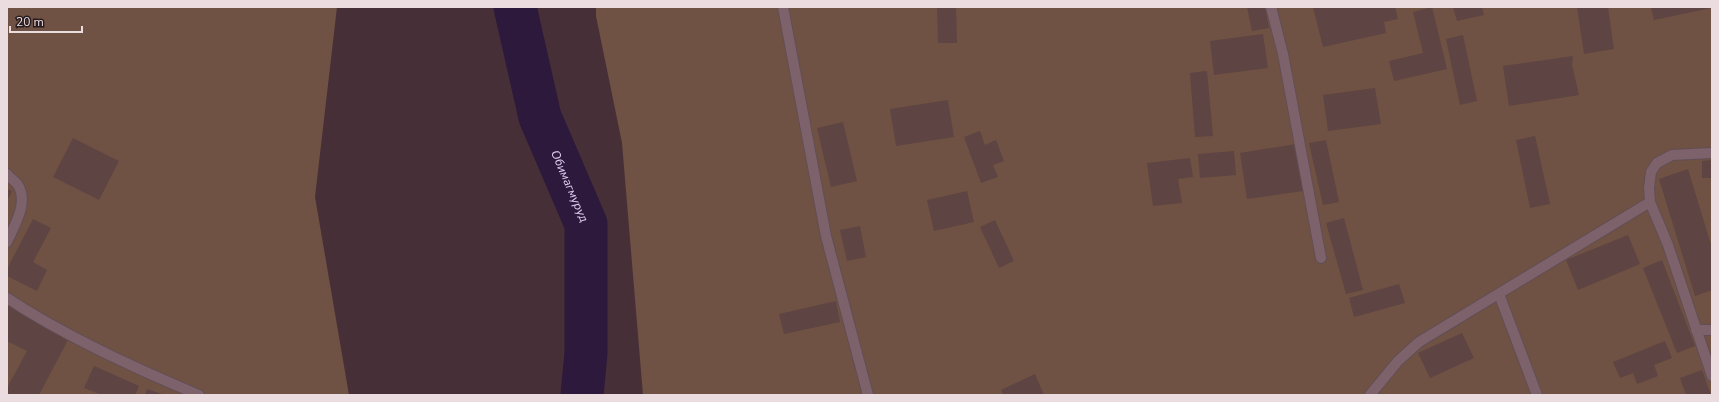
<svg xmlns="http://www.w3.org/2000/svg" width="1719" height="402" viewBox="0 0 1719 402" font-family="'Nunito Sans',sans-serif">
<rect width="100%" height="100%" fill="#472f37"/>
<path fill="#6f5243" d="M7 7H337L315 197 349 395H7Z
M596 7H1712V395H643L622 143 596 16Z"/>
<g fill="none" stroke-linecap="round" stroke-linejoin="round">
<path stroke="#2c193b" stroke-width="43" id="s1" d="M515 7 540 117 586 224V353L582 395"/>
</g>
<path fill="#5e4442" d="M937 7H956L957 43H938Z
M1247 7H1265L1269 28 1252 31Z
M1313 7H1395L1398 19 1384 22 1386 33 1323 47Z
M1432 7 1447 69 1394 81 1389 61 1423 53 1413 12Z
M1453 7H1482L1484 15 1457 21Z
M1577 7H1608L1614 49 1584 54Z
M1651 7H1710L1711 8 1654 20Z
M1263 34 1268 68 1214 75 1210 41Z
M1463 35 1477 101 1460 105 1446 39Z
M1573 56 1572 65 1579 95 1509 106 1503 66Z
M1207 71 1213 136 1195 137 1190 73Z
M1375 88 1381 124 1328 131 1323 95Z
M948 100 954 137 896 146 890 109Z
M843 122 857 181 831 187 817 128Z
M980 131 985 145 996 140 1004 161 993 165 998 177 981 183 964 137Z
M1535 136 1550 204 1530 208 1516 140Z
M73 138 119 161 99 200 53 177Z
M1326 140 1339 202 1323 205 1309 143Z
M1296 144 1303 191 1247 199 1240 153Z
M1234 151 1236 175 1200 178 1198 154Z
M1190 158 1193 177 1178 179 1182 203 1153 206 1147 163Z
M1712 160V178H1702V161Z
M1688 169 1712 248V290L1695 296 1659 179Z
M7 189 12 191 7 202Z
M967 191 974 222 934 231 927 200Z
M1344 218 1363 290 1346 294 1326 223Z
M33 219 51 228 33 262 47 270 37 291 7 276V269Z
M995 220 1014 261 999 268 980 227Z
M860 226 866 257 847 261 840 230Z
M1628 235 1640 264 1578 290 1566 260Z
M1662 260 1695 346 1677 353 1643 268Z
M1399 284 1405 303 1354 317 1349 298Z
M836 301 840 322 784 334 779 314Z
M7 305 69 338 39 395H7V388L27 351 7 341Z
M1462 333 1474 358 1430 378 1418 353Z
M1665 341 1672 358 1654 365 1658 376 1637 384 1633 373 1620 378 1613 362Z
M94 366 139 386 135 395H102L84 388Z
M1702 370 1711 395H1686L1680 378Z
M1035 374 1044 395H1004L1001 390Z
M147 389 165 395H145Z"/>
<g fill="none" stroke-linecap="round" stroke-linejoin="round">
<g stroke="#614e54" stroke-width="12">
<path id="lane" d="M783 7 826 236 868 395
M1271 7 1283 54 1321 258
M1712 153 1672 155 1657 163 1651 172 1649 188 1650 202 1668 245 1712 376
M1499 294 1537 395
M1696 330H1712
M1370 395 1398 361 1419 342 1650 202"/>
</g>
<g stroke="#614e54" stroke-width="12">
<path id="street" d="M7 174C10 178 15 181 18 185 29 203 14 226 7 242
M7 298C66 337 134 368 199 395"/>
</g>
<use href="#lane" stroke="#7d626b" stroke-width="10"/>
<use href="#street" stroke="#7d626b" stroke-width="10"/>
</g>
<g text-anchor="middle" stroke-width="3" stroke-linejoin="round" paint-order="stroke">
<g font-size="12" font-style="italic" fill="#e3d0f7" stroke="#261b1e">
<text dy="4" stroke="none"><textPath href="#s1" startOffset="188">Обимагмуруд</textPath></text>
</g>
</g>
<rect width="1719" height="402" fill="none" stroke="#ebdce0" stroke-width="16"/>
<path d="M10 26v6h72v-6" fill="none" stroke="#ebdce0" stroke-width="2"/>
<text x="16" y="26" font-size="12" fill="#ebdce0" stroke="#261b1e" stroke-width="3" paint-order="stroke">20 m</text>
</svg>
